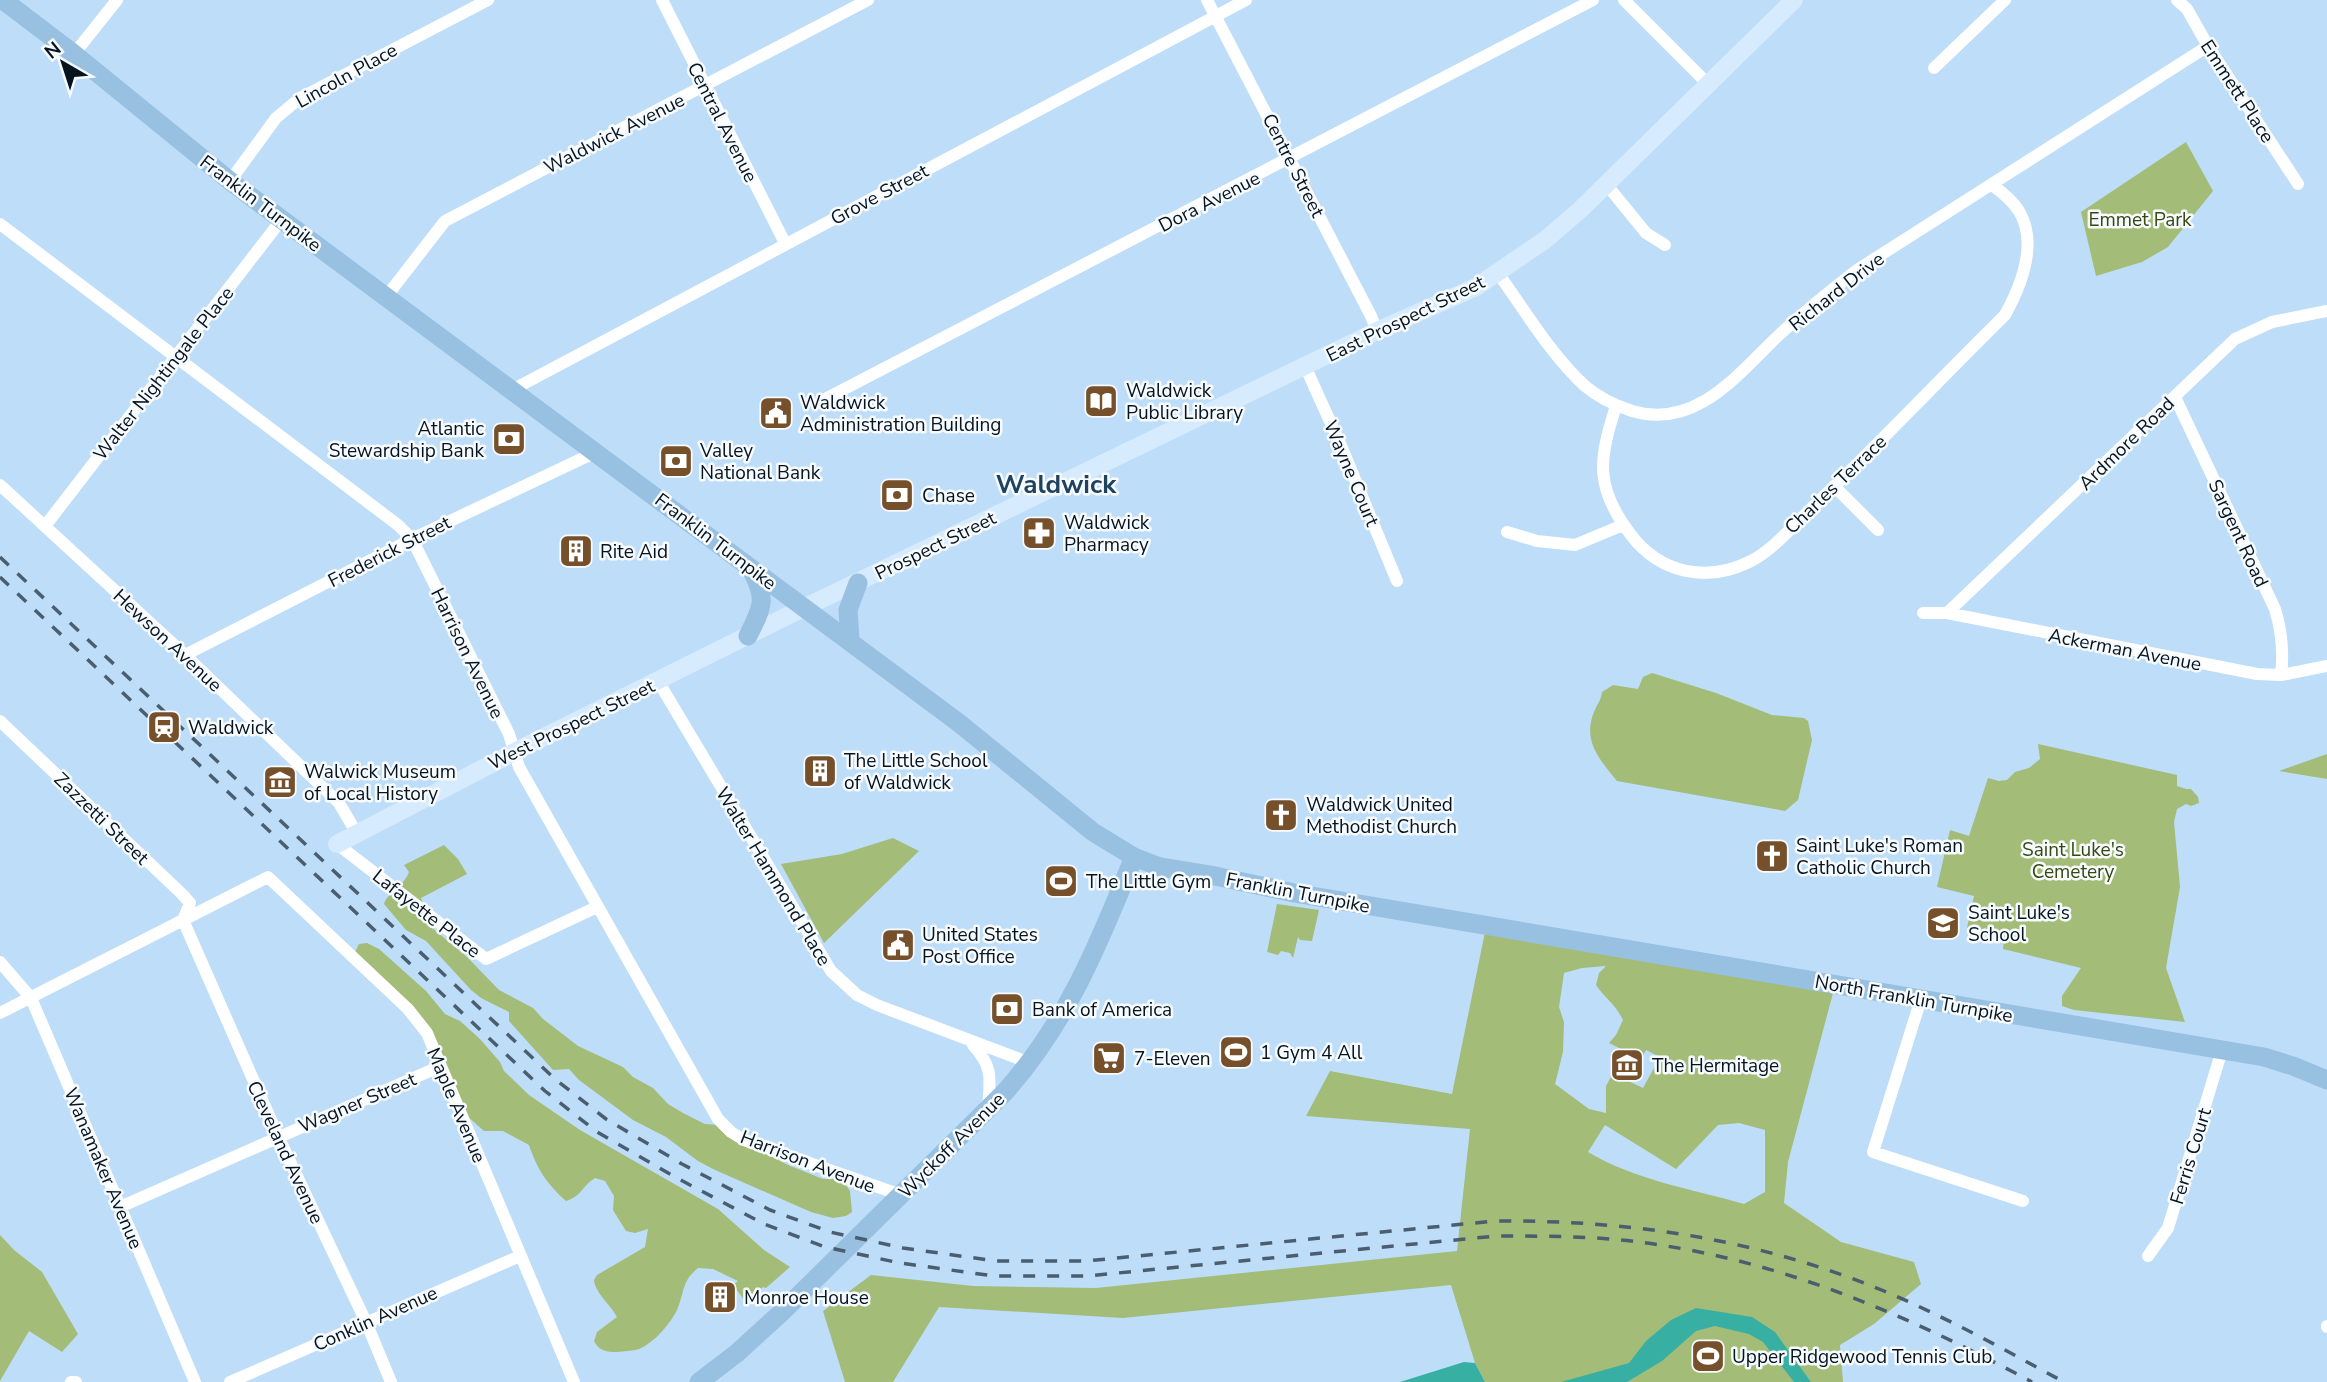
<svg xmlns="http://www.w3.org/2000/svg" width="2327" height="1382" viewBox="0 0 2327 1382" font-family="'Nunito Sans',sans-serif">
<rect width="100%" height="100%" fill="#beddf9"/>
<path fill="#a3bc78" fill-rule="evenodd" d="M2186 142 2213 191 2168 247 2142 262 2096 276 2081 212Z
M1652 673 1716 693 1772 715 1804 718 1808 721 1812 740 1798 800 1785 811 1617 781C1600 760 1582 741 1594 712 1597 704 1601 701 1602 692L1613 685 1638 689 1643 677Z
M2038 744 2177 775V786L2186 789H2191L2198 797 2199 803 2191 806 2186 804 2177 809 2174 822 2180 887 2166 968 2185 1022 2074 1010 2062 1006V996L2081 968 2003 949 2004 936 1967 928 1974 896 1937 887 1950 830 1969 836 1988 778 1999 781 2007 780 2015 772 2029 768 2040 759Z
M2327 754V779L2279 771Z
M893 838 919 851 824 943 781 864 842 854Z
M444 845 458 859 467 874 421 898 431 927 467 957 499 990 533 1008 543 1019 578 1046 623 1067 633 1077 653 1088 668 1104 683 1113 705 1124 719 1125 749 1138 773 1157 788 1165 823 1179H838L844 1182 850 1191 852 1212 846 1216 833 1218 811 1212 713 1169 698 1161 666 1137 633 1120 579 1080 569 1069 553 1070 509 1021V1012L481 998 471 990 426 941 406 930 384 904C388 892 404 886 409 872L404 865Z
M1277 904 1319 910 1312 941 1300 940 1298 937 1293 958 1290 953 1281 951 1278 955 1267 952Z
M1485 932 1833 993 1788 1162 1784 1203 1841 1242 1914 1262 1921 1284 1874 1324 1840 1345 1843 1382H1485L1475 1363 1451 1285 1123 1318 939 1307 893 1382H845L823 1311 871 1275 973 1286 1096 1288 1457 1251 1470 1129 1306 1116 1330 1071 1452 1094ZM1606 966 1599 973 1596 985C1605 998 1616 1005 1623 1020L1616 1035 1609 1043 1641 1059 1646 1050 1660 1057 1643 1088 1626 1080 1629 1073 1623 1070 1618 1078 1612 1075 1606 1086V1113L1589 1109 1555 1084 1563 1052 1564 1022 1559 1007 1564 973 1582 968ZM1739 1123 1765 1130V1192L1744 1204C1692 1189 1635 1180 1588 1152L1605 1125 1676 1169 1718 1125Z
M367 943 379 949 426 991 445 1014 460 1021 480 1039 500 1062 504 1071 529 1095 580 1130 718 1209 764 1250 790 1267 766 1288 763 1287 745 1301 733 1285 738 1281 713 1269 698 1268C681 1282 685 1292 677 1310 670 1324 654 1343 639 1349 633 1351 623 1351 617 1352 607 1352 599 1351 594 1341L597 1332 617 1317C611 1305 595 1293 594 1280L597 1275 645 1247 648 1229 635 1233 626 1231 613 1210 614 1196 605 1181 595 1178C581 1187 582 1196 566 1201 547 1184 537 1169 529 1145L503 1131H484L467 1116 438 1050 355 952 359 944Z
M0 1235 14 1250 42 1272 78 1334 62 1352 29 1331 0 1381Z"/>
<path fill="#38afa3" d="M1696 1308 1752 1317 1775 1332 1811 1382H1794L1763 1342 1749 1334 1715 1326 1696 1331 1662 1361 1627 1382H1561L1629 1363 1646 1341 1671 1320Z
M1464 1362 1475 1363 1485 1382H1400Z"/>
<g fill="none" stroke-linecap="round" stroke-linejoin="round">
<path stroke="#fff" stroke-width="12" d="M662 0 785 243
M1207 0 1371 316 1377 331
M1624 0 1708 84
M2177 0 2187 9 2208 46 2298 184
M74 54 117 0
M1934 68 2005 0
M230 181 276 118 300 98 488 0
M1606 184 1646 233 1665 245
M0 224 398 525 412 539 509 734 519 767 718 1119 731 1132 744 1140 901 1195
M1497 272C1525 310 1550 354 1585 386 1599 398 1614 405 1632 411 1696 430 1738 374 1779 335 1804 312 1830 291 1857 270L2208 46
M386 297 445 221 868 0
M1305 366 1342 448 1397 581
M512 390 1246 0
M2175 397 2275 609C2282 632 2284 651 2281 675
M823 400C1079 266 1337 135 1593 0
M1616 406C1599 459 1594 487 1631 535 1660 573 1706 583 1749 562 1774 550 1796 522 1817 503 1881 442 1942 377 2005 315 2021 286 2038 243 2019 211 2012 200 2002 192 1992 185
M0 485 185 655 339 803 356 832
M1834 486 1878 530
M45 526 282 219
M1507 532 1537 541 1575 545 1623 525
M1923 613H1947L2257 674 2281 675 2327 666
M1947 613 2235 339 2272 322 2327 311
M185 655 412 539 596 452
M658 681 831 971 857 995 877 1005 1030 1063
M0 721 182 894 190 903 183 920
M337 844 486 959 597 907
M183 920 278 1136 366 1322 391 1382
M0 962 31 998 195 1382
M1921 999 1873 1152 2023 1201
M0 1013 268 877 408 1009 427 1033 574 1382
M973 1045C994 1068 990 1079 988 1109
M120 1207 441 1066
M2148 1256 2168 1228 2222 1050
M2327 1327V1326
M71 1382H76
M230 1382 520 1256"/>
<path stroke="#d6ebfd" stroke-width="18" d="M337 844 526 746 787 616 1377 331 1476 287 1545 240 1580 210 1794 0"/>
<path stroke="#98c0e1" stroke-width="19" d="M3 0 74 54 230 181 959 723 1093 832 1134 857 1160 867 1215 876 1294 893 2264 1057 2293 1066 2327 1080
M748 636C763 606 767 599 751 569
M850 640 848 610 858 583
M699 1382 737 1353 782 1312 1005 1092C1068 1021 1099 943 1134 857"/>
<path stroke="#4a5e6f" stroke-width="3.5" stroke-dasharray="12 12" stroke-linecap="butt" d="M0 557 555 1079 606 1119 682 1164 770 1210 830 1232 903 1248 996 1261H1086L1495 1221C1631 1220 1758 1239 1884 1291 1946 1317 2005 1350 2064 1382
M0 577 545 1091 597 1132 675 1177 764 1224 825 1247 900 1263 994 1276H1087L1496 1236C1551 1236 1606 1236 1660 1245 1793 1265 1915 1319 2032 1382"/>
</g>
<defs>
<g id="library-square" transform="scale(1.75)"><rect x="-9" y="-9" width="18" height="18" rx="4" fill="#75502b" stroke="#f7fbfe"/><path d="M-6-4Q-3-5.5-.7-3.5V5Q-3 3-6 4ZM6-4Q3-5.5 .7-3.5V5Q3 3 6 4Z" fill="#fff"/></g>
<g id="civic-square" transform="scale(1.75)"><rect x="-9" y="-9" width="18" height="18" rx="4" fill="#75502b" stroke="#f7fbfe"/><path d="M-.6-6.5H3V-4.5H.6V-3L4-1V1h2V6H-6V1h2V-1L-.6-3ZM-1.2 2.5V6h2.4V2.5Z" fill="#fff"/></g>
<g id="bank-square" transform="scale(1.75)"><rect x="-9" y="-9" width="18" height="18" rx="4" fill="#75502b" stroke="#f7fbfe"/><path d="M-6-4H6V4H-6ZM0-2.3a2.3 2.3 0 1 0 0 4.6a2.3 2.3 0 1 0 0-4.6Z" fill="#fff"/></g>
<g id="pharmacy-square" transform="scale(1.75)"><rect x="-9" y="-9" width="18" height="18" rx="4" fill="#75502b" stroke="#f7fbfe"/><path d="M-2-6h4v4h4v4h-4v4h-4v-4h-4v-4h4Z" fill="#fff"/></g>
<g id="building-square" transform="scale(1.75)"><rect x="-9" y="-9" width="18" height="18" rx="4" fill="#75502b" stroke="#f7fbfe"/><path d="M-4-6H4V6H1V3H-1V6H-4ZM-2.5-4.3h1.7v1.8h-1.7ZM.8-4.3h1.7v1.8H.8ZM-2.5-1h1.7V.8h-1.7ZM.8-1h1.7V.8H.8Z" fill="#fff"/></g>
<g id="station-square" transform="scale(1.75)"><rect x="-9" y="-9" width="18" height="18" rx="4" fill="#75502b" stroke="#f7fbfe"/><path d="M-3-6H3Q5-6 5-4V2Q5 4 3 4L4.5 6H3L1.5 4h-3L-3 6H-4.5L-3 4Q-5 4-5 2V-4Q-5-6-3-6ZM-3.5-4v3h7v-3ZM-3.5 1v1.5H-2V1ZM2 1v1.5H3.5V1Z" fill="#fff"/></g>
<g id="museum-square" transform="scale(1.75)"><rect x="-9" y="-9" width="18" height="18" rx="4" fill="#75502b" stroke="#f7fbfe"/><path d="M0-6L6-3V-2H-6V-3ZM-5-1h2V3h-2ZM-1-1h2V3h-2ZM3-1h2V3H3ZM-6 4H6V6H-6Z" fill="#fff"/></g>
<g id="church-square" transform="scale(1.75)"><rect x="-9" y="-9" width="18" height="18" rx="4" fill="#75502b" stroke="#f7fbfe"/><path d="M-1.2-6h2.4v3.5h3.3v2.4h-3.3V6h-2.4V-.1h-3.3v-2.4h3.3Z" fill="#fff"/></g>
<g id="stadium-square" transform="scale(1.75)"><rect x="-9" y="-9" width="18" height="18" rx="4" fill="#75502b" stroke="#f7fbfe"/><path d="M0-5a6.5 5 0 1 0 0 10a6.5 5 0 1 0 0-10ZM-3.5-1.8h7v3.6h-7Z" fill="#fff"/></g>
<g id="school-square" transform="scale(1.75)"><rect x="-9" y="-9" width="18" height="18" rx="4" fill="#75502b" stroke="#f7fbfe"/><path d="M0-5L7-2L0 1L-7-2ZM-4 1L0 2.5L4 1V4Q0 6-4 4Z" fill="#fff"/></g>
<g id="supermarket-square" transform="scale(1.75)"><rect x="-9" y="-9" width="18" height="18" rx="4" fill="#75502b" stroke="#f7fbfe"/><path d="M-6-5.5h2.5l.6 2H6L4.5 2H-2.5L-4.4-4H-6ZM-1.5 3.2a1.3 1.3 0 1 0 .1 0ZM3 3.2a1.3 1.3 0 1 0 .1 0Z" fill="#fff"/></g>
</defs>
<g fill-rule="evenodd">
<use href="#library-square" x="1101" y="401"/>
<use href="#civic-square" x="776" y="413"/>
<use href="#bank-square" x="509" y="439"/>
<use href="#bank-square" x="676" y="461"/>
<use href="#bank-square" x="897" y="495"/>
<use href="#pharmacy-square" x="1039" y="533"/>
<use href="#building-square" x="576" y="551"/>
<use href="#station-square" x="164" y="727"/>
<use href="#building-square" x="820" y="771"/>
<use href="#museum-square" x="280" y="782"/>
<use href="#church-square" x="1281" y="815"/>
<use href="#church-square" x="1772" y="856"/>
<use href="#stadium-square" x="1061" y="881"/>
<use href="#school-square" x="1943" y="923"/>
<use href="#civic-square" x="898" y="945"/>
<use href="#bank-square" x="1007" y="1009"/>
<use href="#stadium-square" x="1236" y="1052"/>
<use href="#supermarket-square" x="1109" y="1058"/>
<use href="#museum-square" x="1627" y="1065"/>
<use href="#building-square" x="720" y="1297"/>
<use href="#stadium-square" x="1708" y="1356"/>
</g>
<g text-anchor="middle" stroke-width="5" stroke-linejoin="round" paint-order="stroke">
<g font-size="19" fill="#06141f" stroke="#f7fbfe">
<text transform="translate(346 75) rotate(-29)" y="7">Lincoln Place</text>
<text transform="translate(2238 91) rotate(57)" y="7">Emmett Place</text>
<text transform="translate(723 122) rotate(63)" y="7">Central Avenue</text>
<text transform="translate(614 133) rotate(-27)" y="7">Waldwick Avenue</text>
<text transform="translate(1294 165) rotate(63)" y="7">Centre Street</text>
<text transform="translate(879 194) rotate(-28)" y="7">Grove Street</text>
<text transform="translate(1209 201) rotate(-27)" y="7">Dora Avenue</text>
<text transform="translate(261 203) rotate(37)" y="7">Franklin Turnpike</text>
<text transform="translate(1836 291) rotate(-38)" y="7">Richard Drive</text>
<text transform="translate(1405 318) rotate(-26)" y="7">East Prospect Street</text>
<text transform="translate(163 373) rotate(-52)" y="7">Walter Nightingale Place</text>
<text transform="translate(2126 443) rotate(-44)" y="7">Ardmore Road</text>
<text transform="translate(1352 473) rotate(67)" y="7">Wayne Court</text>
<text transform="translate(1835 484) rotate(-44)" y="7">Charles Terrace</text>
<text transform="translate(2239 533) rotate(65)" y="7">Sargent Road</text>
<text transform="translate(716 541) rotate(37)" y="7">Franklin Turnpike</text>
<text transform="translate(935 545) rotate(-26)" y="7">Prospect Street</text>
<text transform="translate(389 551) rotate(-27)" y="7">Frederick Street</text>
<text transform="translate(168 640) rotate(43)" y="7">Hewson Avenue</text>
<text transform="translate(2125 649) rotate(11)" y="7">Ackerman Avenue</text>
<text transform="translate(468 653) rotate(64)" y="7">Harrison Avenue</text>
<text transform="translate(571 724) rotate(-26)" y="7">West Prospect Street</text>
<text transform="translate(102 818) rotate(44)" y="7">Zazzetti Street</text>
<text transform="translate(774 876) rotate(59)" y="7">Walter Hammond Place</text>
<text transform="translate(1298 892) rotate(11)" y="7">Franklin Turnpike</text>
<text transform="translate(427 913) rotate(38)" y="7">Lafayette Place</text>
<text transform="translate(1914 998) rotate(10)" y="7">North Franklin Turnpike</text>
<text transform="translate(357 1102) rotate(-23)" y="7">Wagner Street</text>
<text transform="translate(457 1105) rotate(67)" y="7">Maple Avenue</text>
<text transform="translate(951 1145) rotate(-45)" y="7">Wyckoff Avenue</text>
<text transform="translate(286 1152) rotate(65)" y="7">Cleveland Avenue</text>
<text transform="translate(2190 1156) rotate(-73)" y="7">Ferris Court</text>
<text transform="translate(808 1161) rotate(21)" y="7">Harrison Avenue</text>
<text transform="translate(104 1168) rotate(67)" y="7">Wanamaker Avenue</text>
<text transform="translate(375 1318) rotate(-24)" y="7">Conklin Avenue</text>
</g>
<g font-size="19" fill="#364710" stroke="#f7fbfe">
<text x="2140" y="226">Emmet Park</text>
<text x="2073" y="856">Saint Luke's<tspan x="2073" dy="22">Cemetery</tspan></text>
</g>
<g font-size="19" fill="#06141f" stroke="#f7fbfe" text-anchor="start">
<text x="1126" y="397">Waldwick<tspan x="1126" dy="22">Public Library</tspan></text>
<text x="800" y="409">Waldwick<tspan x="800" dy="22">Administration Building</tspan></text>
<text x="484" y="435" text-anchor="end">Atlantic<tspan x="484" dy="22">Stewardship Bank</tspan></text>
<text x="700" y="457">Valley<tspan x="700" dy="22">National Bank</tspan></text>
<text x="922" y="502">Chase</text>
<text x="1064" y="529">Waldwick<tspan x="1064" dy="22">Pharmacy</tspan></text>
<text x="600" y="558">Rite Aid</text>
<text x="188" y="734">Waldwick</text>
<text x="844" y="767">The Little School<tspan x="844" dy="22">of Waldwick</tspan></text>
<text x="304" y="778">Walwick Museum<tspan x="304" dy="22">of Local History</tspan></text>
<text x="1306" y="811">Waldwick United<tspan x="1306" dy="22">Methodist Church</tspan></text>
<text x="1796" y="852">Saint Luke's Roman<tspan x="1796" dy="22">Catholic Church</tspan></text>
<text x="1086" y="888">The Little Gym</text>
<text x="1968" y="919">Saint Luke's<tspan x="1968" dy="22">School</tspan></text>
<text x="922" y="941">United States<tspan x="922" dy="22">Post Office</tspan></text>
<text x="1032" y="1016">Bank of America</text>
<text x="1260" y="1059">1 Gym 4 All</text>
<text x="1134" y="1065">7-Eleven</text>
<text x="1652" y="1072">The Hermitage</text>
<text x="744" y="1304">Monroe House</text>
<text x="1732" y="1363">Upper Ridgewood Tennis Club</text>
</g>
<g font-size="26" font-weight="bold" fill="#1f425e" stroke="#f7fbfe">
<text x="1056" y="493">Waldwick</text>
</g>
</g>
<g transform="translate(63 63) rotate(321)" stroke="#f7fbfe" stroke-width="5" paint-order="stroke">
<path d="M0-5L12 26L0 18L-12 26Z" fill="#06141f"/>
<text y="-10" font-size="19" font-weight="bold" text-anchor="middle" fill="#06141f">N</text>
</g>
</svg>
